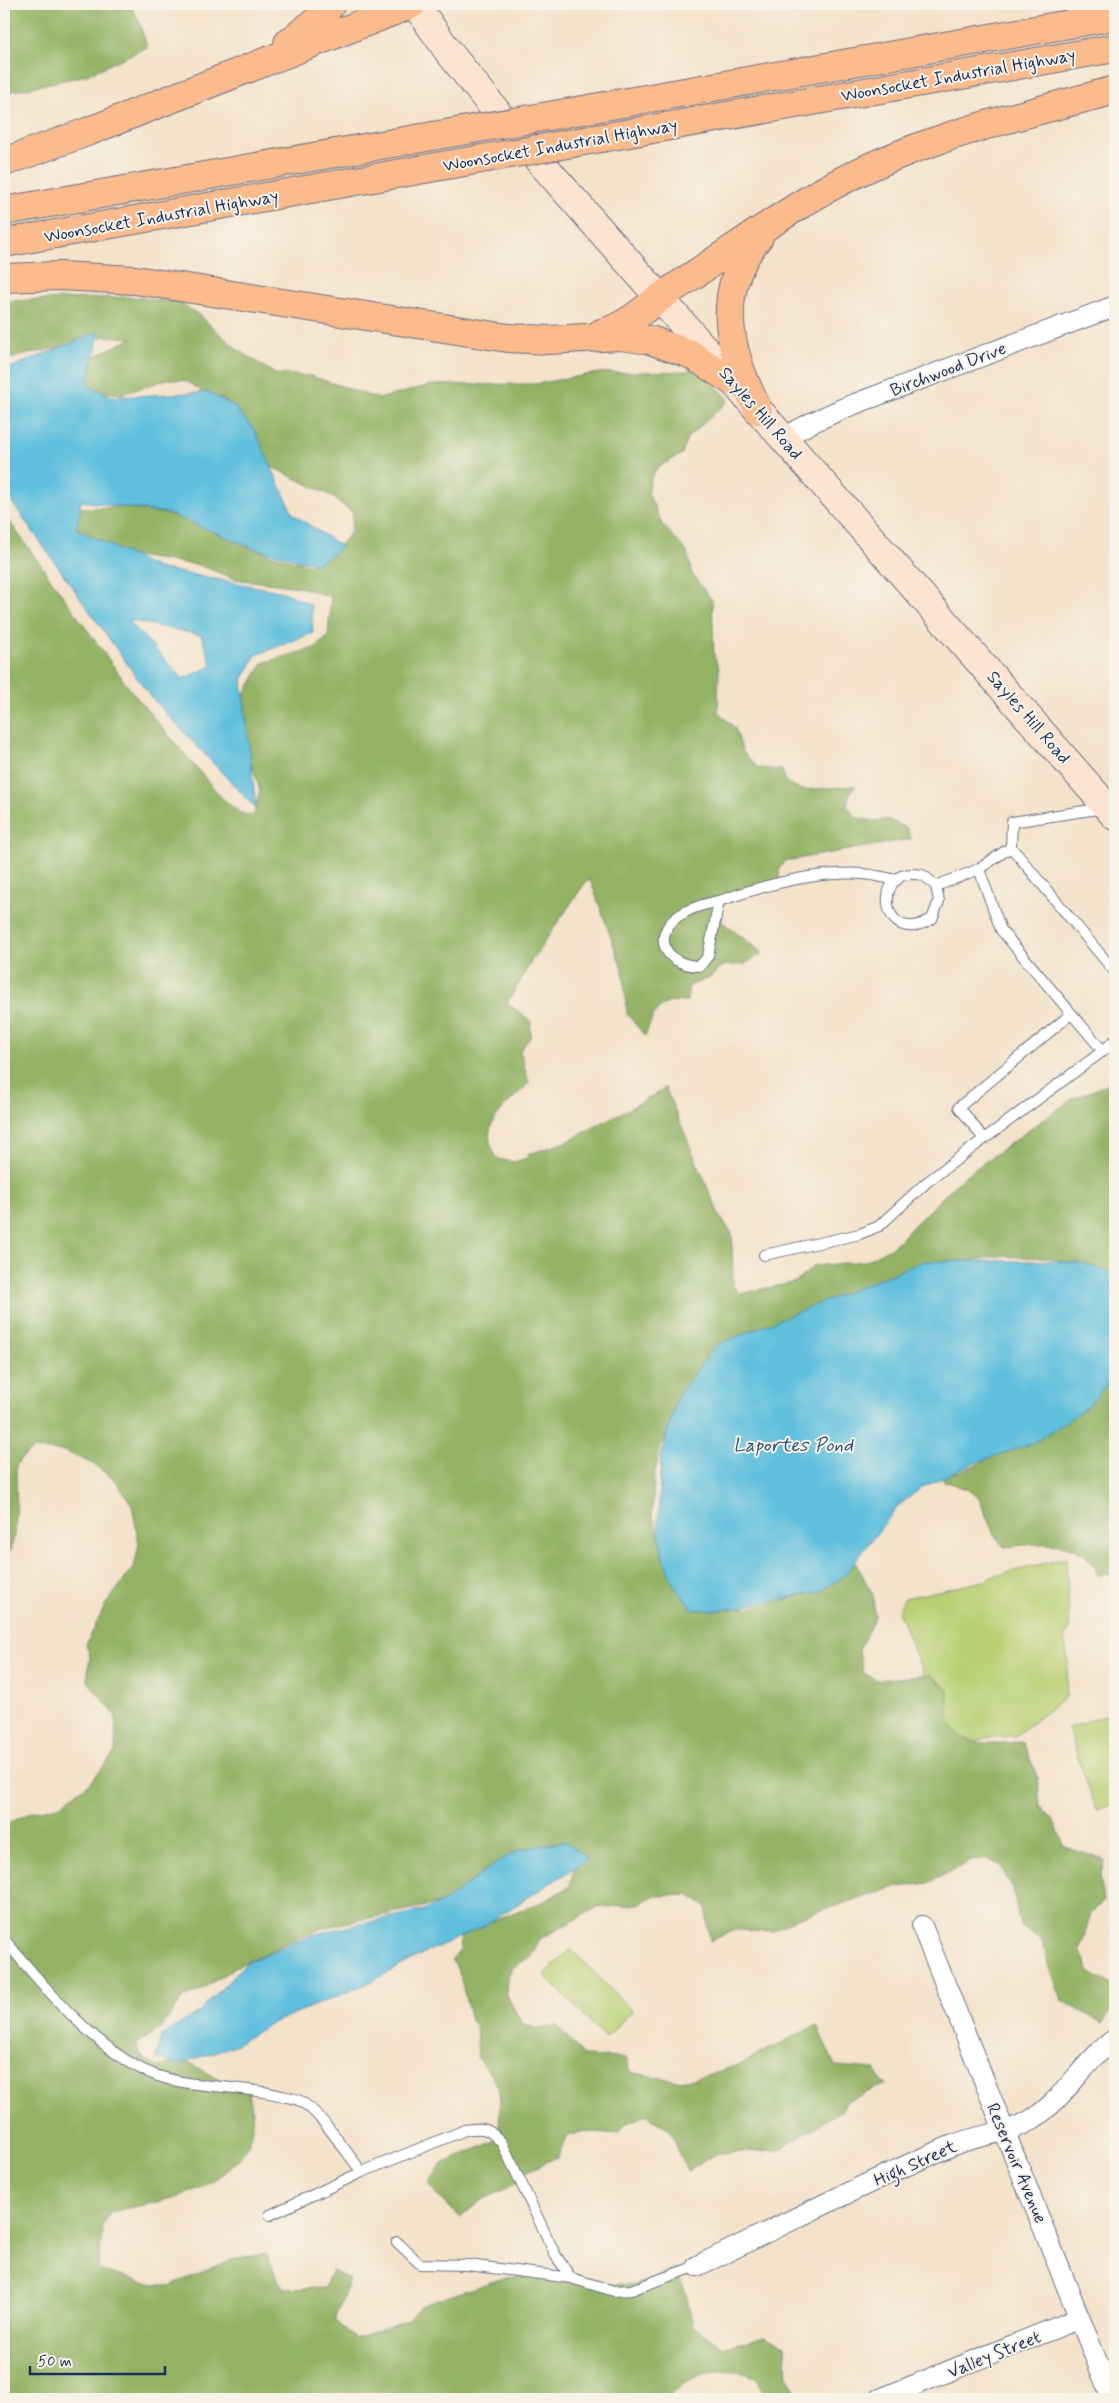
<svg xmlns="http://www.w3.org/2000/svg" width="1119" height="2403" viewBox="0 0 1119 2403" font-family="Mynerve,sans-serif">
<rect width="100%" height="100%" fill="#f7f3e8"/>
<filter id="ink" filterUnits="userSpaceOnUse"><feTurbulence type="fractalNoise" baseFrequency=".02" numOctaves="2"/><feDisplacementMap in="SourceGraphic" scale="10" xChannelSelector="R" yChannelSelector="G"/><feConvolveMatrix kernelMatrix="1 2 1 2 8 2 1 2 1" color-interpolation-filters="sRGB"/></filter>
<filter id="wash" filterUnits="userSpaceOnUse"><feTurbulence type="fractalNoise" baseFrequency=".0096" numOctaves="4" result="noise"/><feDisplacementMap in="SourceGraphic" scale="20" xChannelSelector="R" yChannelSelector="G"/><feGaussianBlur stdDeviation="1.12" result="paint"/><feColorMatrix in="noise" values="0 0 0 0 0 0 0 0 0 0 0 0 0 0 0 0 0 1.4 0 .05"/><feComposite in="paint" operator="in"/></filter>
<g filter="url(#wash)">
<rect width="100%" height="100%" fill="#f4e2c9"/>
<path fill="#bacf72" stroke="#6a7f68" d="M1066 1558 1070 1630 1064 1637 1068 1662 1066 1697 1015 1736 989 1737 954 1749 898 1611 905 1598 985 1581 991 1577Z
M1112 1713 1115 1722V1804L1096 1810 1068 1728Z
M571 1949 632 2011 606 2038 544 1975Z"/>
<path fill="#93b264" stroke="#577061" d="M4 4H130L139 21 147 47 87 75 4 93Z
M131 297 179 302 199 315 237 349 275 374 311 376 379 399 431 385 535 384 598 373 686 371 695 366 728 398 726 403 687 438 682 454 658 467 651 477 648 493 662 524 687 552 692 574 712 600 714 656 719 668 718 712 735 728 743 752 758 768 782 770 786 782 801 790 855 786 849 795 847 806 857 818 874 821 887 819 907 828 911 839 785 861 779 869 780 885 721 904 722 922 763 953 745 964 722 966 711 977 689 986 687 1001C657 1000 655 1011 645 1036L627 1014 623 971 590 879 583 886 534 957 507 1003 531 1021 530 1038 520 1050 529 1083C506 1107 474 1125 498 1159L514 1162 527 1158 529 1154 566 1142 660 1092 665 1087 720 1217 732 1233 733 1286 740 1294 796 1282 814 1266 865 1261 892 1247 961 1179 1072 1099 1115 1081V1277L1093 1267 1048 1258 995 1256 908 1273 687 1392 661 1446 654 1476 652 1515 661 1542 715 1606 749 1608 799 1596 830 1581 854 1559 873 1595 875 1616 859 1650 863 1672 876 1680 931 1675 948 1690C948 1699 948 1708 949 1717 956 1751 999 1742 1023 1742L1038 1778 1040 1806 1054 1821 1065 1847 1105 1860 1100 1876 1104 1900 1091 1914 1080 1951 1090 1971 1115 1987V2008L1102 2023 1061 2000 1040 1938 1020 1926 1013 1889 1000 1865 985 1858 969 1862 928 1883 892 1888 797 1918 773 1931 735 1930 710 1941 705 1905 688 1895 653 1896 639 1904 596 1908 540 1939 531 1956 512 1968 507 1978 506 1994 522 2023 537 2029 557 2026 585 2056 625 2058 630 2072 677 2081 693 2079 739 2065 812 2027 817 2026 835 2066 875 2069 879 2079 887 2084 847 2101 840 2112 778 2150 718 2153 687 2171 669 2128 651 2119 648 2114 625 2124 619 2134 584 2131 568 2136 557 2157 520 2175 522 2181 482 2200 460 2217 446 2205 428 2184 442 2164 499 2139 500 2093 494 2078 478 2059 476 2026 471 2021 458 1968 451 1960 461 1949 460 1937 455 1935 545 1901 570 1886 576 1858 560 1842 548 1844 515 1862 474 1896 322 1928 237 1966 202 1989 183 1999 159 2030 135 2044 144 2060 157 2067 186 2060 217 2079 231 2082 248 2090C252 2105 256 2128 249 2143 238 2168 204 2189 180 2196 158 2203 134 2206 112 2212L103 2225 98 2270 143 2282 169 2286 236 2258 266 2254C272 2266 277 2281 285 2289L325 2288 332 2269 350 2280 334 2320 355 2338 407 2321 420 2306 503 2278 569 2273 599 2285 637 2284 676 2269 686 2293 693 2326 723 2348 765 2336 785 2346 787 2376 800 2399H764L758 2379C747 2373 740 2372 728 2372 696 2370 688 2382 664 2399H4V1825L32 1812 59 1806 90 1783 115 1752 116 1716 87 1680 90 1656 86 1645 106 1604 134 1567 139 1544 132 1505 116 1481 93 1464 64 1451 33 1449 20 1460 16 1466C16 1492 20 1542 4 1562V514L132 692 222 798 240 813 253 816 260 790 244 742 245 693 263 663 314 648 328 637 331 597 300 587 235 579 199 565 128 555 64 531 77 508 120 507 165 514 218 529 267 554 310 565 329 558 351 532 353 513 328 494 270 466 200 390 186 381 168 379 122 394 94 391 78 377 85 361 132 338 105 336 4 360V301Z
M1115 1350V1574L1098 1575C1085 1535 1037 1544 1004 1547L994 1535 978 1496 969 1490 944 1481 940 1475 959 1472 982 1462 1051 1414Z"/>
<path fill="#5ebfdd" stroke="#3c779e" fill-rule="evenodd" d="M100 331 87 385 114 397 209 392 235 407 255 431 293 514 342 547 317 564 255 549 167 513 81 501 77 529 157 568 284 592 311 605 313 633 256 655 242 680 256 809 150 696 4 491V369L15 366ZM128 620 201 635 212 666 183 679Z
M924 1261H1054L1085 1264 1115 1274V1375L1086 1408 1034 1443 974 1463 921 1488 898 1506 844 1576 819 1592 723 1610H694L674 1586 663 1558 658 1523 661 1457 677 1397 716 1345Z
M566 1841 588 1859 482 1927 424 1953 369 1983 272 2023 235 2045 177 2065 156 2058 161 2036 199 2012 247 1962 315 1934 424 1910 445 1901 502 1859 523 1849Z"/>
</g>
<g filter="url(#ink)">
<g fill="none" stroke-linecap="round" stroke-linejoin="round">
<g stroke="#676e83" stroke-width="12">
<path id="service" d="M1104 808 1012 822 1011 847 1115 972
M979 869 1001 930 1103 1051 1115 1040
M936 886C932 883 928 878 924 876 921 874 916 874 912 874 879 873 880 929 913 926 919 926 927 921 932 919L939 901 936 886 979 869 1011 847
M719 901 708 956 700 966C662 966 649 931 685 912 698 905 711 903 725 899 768 884 817 871 863 874 875 875 886 878 897 880
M1071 1014 959 1107 984 1139 1103 1051
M764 1255 860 1234 879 1226 927 1182 984 1139
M4 1939C41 1984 103 2058 158 2076 198 2089 242 2085 282 2096 287 2097 295 2098 300 2101 320 2111 347 2154 362 2172
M270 2215 362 2172 465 2130C485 2127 488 2128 502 2143L556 2256 571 2278 614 2291 631 2290 697 2266
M397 2242 420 2264 468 2265 571 2278"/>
</g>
<g stroke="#676e83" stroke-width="22">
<path id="minor" d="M783 438 811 423 844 408 1115 306
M922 1926 1112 2399
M697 2266C782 2226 865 2182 951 2146 978 2134 1011 2134 1034 2118 1066 2097 1084 2061 1115 2039
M880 2399 1080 2318"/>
</g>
<g stroke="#676e83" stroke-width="30">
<path id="secondary" d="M415 4 448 51 500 116 1115 816"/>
</g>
<g stroke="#676e83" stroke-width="30">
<path id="motorway" d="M288 43 320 18 331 4
M577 111 1115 16
M601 138 1115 48
M4 162 87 132 412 4
M4 211 433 136
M4 243 464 162
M4 278 59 276 135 280 508 338 549 340 620 336 650 340 690 354 735 383
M601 333C629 326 645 307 668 292 720 258 770 222 823 191 913 139 1016 117 1115 90
M758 410C728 351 713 291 759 237"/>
</g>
<use href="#service" stroke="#fff" stroke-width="10"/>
<use href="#minor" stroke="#fff" stroke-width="20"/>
<use href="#secondary" stroke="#fde4d1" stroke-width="28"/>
<use href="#motorway" stroke="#fbbb8d" stroke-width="28"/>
<g stroke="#676e83" stroke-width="30" stroke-linecap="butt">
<path id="motorway-bridge" d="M433 136 577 111
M464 162 601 138"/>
</g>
<use href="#motorway-bridge" stroke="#fbbb8d" stroke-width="28"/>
</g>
</g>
<g text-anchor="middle" stroke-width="4" stroke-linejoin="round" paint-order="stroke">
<g font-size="18" fill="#1b2f5e" stroke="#f7f3e8">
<text transform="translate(958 75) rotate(-10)" y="6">Woonsocket Industrial Highway</text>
<text transform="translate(560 145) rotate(-10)" y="6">Woonsocket Industrial Highway</text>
<text transform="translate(161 216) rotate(-10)" y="6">Woonsocket Industrial Highway</text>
<text transform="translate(948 369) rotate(-21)" y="6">Birchwood Drive</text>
<text transform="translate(761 413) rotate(49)" y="6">Sayles Hill Road</text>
<text transform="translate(1029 717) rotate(49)" y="6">Sayles Hill Road</text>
<text transform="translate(915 2163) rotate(-24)" y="6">High Street</text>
<text transform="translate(1017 2163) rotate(67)" y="6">Reservoir Avenue</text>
<text transform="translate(994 2354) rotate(-22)" y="6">Valley Street</text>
</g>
<g font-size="19" font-style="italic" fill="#2c537e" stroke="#f7f3e8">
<text x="793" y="1451">Laportes Pond</text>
</g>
</g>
<rect width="1119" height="2403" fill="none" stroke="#f7f3e8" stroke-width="20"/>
<path d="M30 2366v8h135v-8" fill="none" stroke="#1b2f5e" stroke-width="2.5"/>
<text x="38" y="2366" font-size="15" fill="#1b2f5e" stroke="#f7f3e8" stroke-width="4" paint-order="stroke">50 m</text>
</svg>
